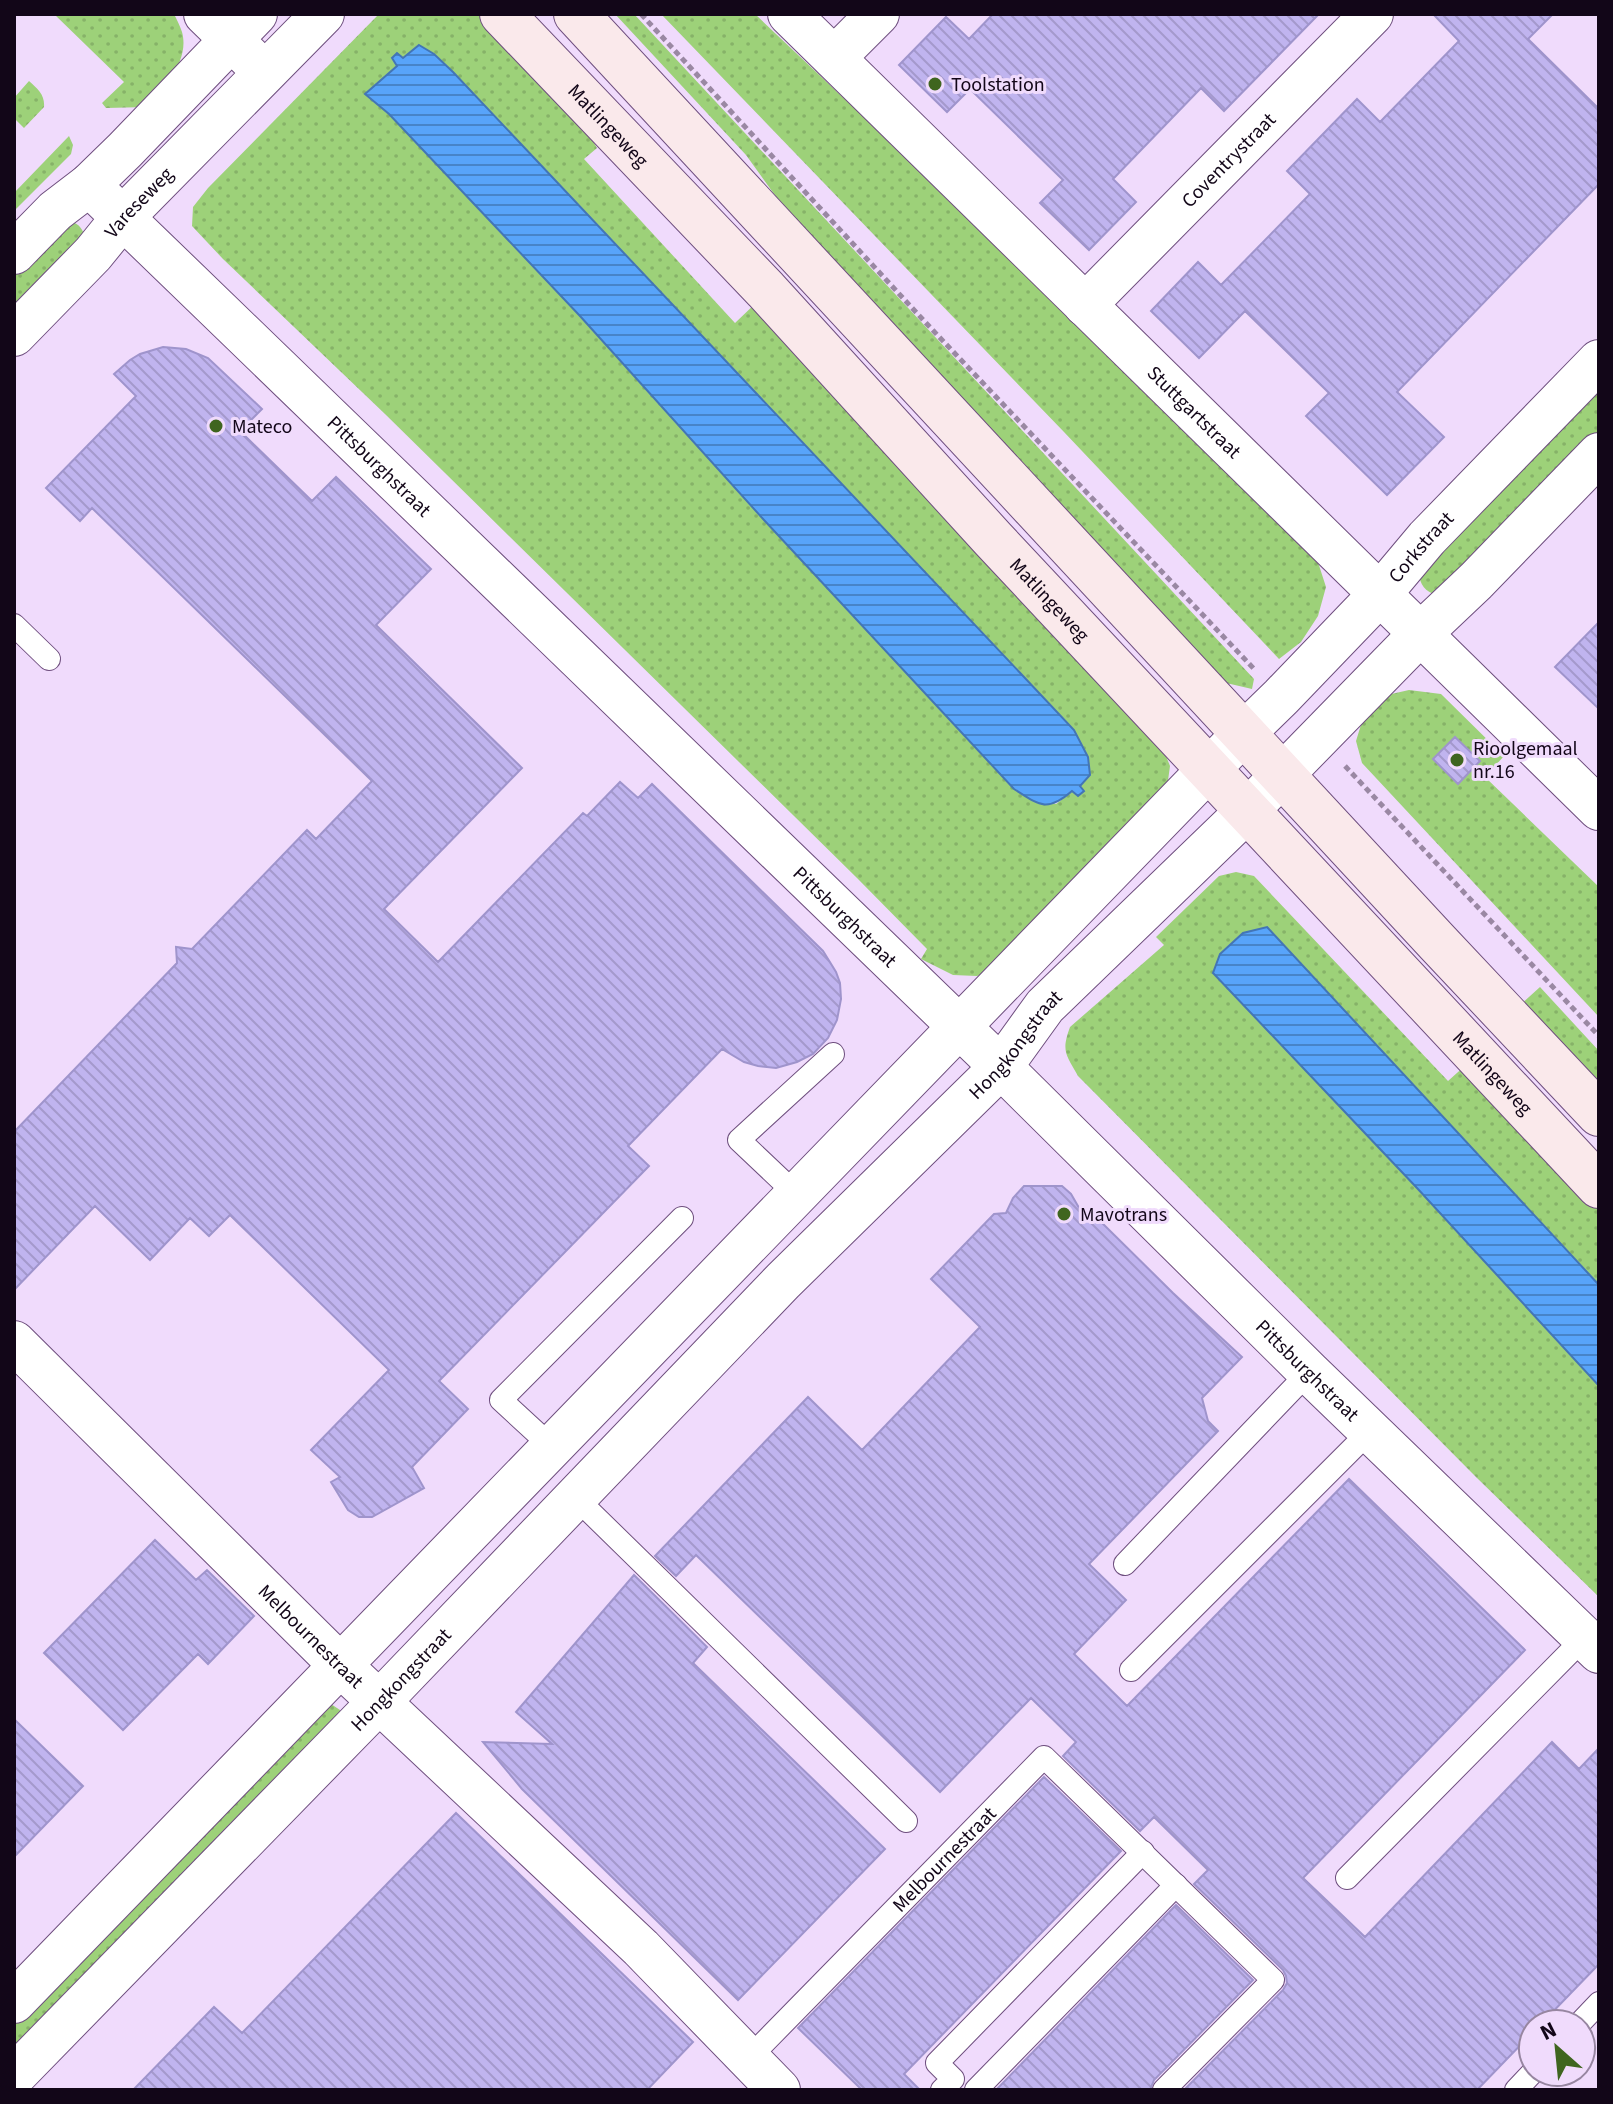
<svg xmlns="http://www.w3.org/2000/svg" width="1613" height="2104" viewBox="0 0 1613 2104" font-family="'Source Sans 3',sans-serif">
<defs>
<pattern id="grass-dots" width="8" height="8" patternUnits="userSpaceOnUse" patternTransform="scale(2)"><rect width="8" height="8" fill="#9dd179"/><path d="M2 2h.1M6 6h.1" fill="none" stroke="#86b268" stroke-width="1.8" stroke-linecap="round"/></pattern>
<pattern id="water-rules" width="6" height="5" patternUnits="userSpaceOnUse" patternTransform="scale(2)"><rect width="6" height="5" fill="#58a4fa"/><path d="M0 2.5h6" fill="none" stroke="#4784c9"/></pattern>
<pattern id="building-back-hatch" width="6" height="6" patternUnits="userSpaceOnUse" patternTransform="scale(2)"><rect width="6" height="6" fill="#c0b4ef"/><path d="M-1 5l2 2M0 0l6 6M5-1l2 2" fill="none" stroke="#a499cc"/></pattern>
</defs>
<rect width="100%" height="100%" fill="#f0dbfc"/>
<path fill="url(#grass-dots)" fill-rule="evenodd" d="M54 14H174C177 20 180 26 182 32 190 61 164 87 147 107L106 108 102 103 124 82Z
M379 14H487L568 100 597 148 584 159 735 323 758 301 1162 746 1170 766 1166 795 1003 967 977 976 953 975 921 959 927 949 857 878 385 414 223 259 192 226 193 207 208 188ZM397 53 403 59 1077 796 1073 791 1056 804 1014 789 764 520 580 316 389 114 366 94 398 66Z
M615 14H634L1254 679 1252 689 1222 682 805 237 746 155Z
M661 14H755L1177 414 1316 556 1326 587 1318 616 1301 642 1279 659 1064 432Z
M29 81C38 89 45 95 44 107L24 128 14 118V98Z
M69 136 73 145 71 154 14 211V193Z
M69 221C77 223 81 226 84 234L14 315V270Z
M1599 383V435L1441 596C1428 593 1422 589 1419 576Z
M1409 690 1441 694 1504 756 1485 777 1599 887V1017L1362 763 1356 741 1364 715 1387 695Z
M1236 872 1254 876 1448 1081 1467 1064 1599 1202V1285L1267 927 1220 954 1213 973 1417 1188 1599 1386V1597L1477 1478 1078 1076C1066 1054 1061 1052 1070 1027L1164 945 1156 937 1219 876Z
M1540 987 1599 1051V1092L1520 1005Z
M331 1704 340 1710 341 1723 14 2061V2018Z"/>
<path fill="url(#water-rules)" stroke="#4375b6" stroke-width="2" d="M419 45 434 54 453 72 1074 730 1088 757 1090 775 1080 786 1084 791 1078 796 1072 791C1047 813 1039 805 1014 789L764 520 580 316 389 114 365 94 397 66 392 58 397 53 403 58Z
M1267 927 1599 1285V1386L1417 1188 1213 973 1220 954 1243 933Z"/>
<path fill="url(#building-back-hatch)" stroke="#9f94cc" stroke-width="2" d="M993 14H1319L1224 111 1201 88 1113 179 1136 202 1089 250 1040 203 1063 180 970 89 947 112 899 65 946 17 969 39Z
M1433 14H1553L1528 39 1599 109V184L1397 392 1444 437 1387 495 1306 416 1329 393 1245 311 1199 358 1151 311 1198 262 1221 285 1310 194 1287 171 1357 99 1380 122 1459 41Z
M163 347 186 349 208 358 262 409 240 431 312 501 336 477 431 569 376 625 522 768 384 909 438 962 583 813 587 816 620 782 638 798 652 784 823 951 836 972 840 983 841 999 837 1020 828 1038 813 1054 797 1062 776 1068 758 1066 744 1062 722 1049 628 1146 649 1166 439 1381 468 1409 412 1467 424 1488 372 1517H359L348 1510 331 1482 340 1477 311 1450 389 1370 230 1215 209 1236 190 1218 150 1260 95 1206 14 1290V1132L177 963 176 947 192 949 307 830 316 839 372 781 92 508 80 521 46 488 136 396 114 374 130 360 140 354Z
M1599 622V709L1555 667Z
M1455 737 1480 761 1458 784 1433 759Z
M1024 1186H1062L1071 1194 1082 1213H1092L1173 1293 1242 1357 1202 1398 1208 1421 1218 1431 1089 1564 1126 1600 1074 1654 1127 1706 1349 1479 1525 1650 1303 1878 1365 1937 1552 1742 1579 1769 1599 1748V1964L1541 2024H1533V2032L1477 2090H1184L1283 1990 1287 1983 1286 1976 1283 1970 1194 1884 1208 1870 1154 1817 1140 1831 1063 1756 1076 1742 1031 1698 940 1792 696 1555 676 1576 655 1556 808 1397 862 1450 980 1327 931 1279 994 1214 1006 1213 1013 1198Z
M155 1540 196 1580 207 1570 254 1616 208 1664 198 1654 123 1730 44 1653Z
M634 1575 707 1647 693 1663 885 1849 738 2000 522 1789 483 1742 552 1744 516 1712Z
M14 1719 83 1786 14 1857Z
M1044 1777 1121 1851 904 2074 920 2090H862L798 2028Z
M456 1813 693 2042 647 2090H133L214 2007 242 2033Z
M1176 1905 1253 1980 1154 2080 1150 2090H996Z"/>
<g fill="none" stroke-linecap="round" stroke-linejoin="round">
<g stroke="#6e4e7e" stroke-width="24">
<g id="service">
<path d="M14 625 49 659"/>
<path d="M797 1195 739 1140 833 1054"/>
<path d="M552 1447 501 1400 682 1218"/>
<path d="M576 1498 906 1821"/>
<path d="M1125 1564 1309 1372"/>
<path d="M1131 1670 1370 1431"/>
<path d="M1347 1878 1584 1638"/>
<path d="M1579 2024 1599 2003"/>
<path id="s1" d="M748 2059 1044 1757 1273 1980 1164 2090"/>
<path d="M942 2090 953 2079 937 2063 1143 1852"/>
<path d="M976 2090 1176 1885"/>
<path d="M1516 2090 1533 2072"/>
</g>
</g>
<g stroke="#6e4e7e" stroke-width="44">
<g id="minor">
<path d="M205 14 252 60"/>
<path id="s2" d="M789 14 1599 809"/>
<path d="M834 58 878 14"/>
<path id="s3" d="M89 185 1001 1067 1309 1372 1599 1652"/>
<path d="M14 253 55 211 89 185 125 150 256 14"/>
<path id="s4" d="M1085 305 1372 14"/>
<path id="s5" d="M14 335 93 254 123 217 323 14"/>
<path id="s6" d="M14 1342 340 1665 641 1948 779 2090"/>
<path id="s7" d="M14 2002 1243 734 1281 697 1380 594 1427 538 1599 361"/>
<path id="s8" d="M14 2076 379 1702 783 1281 1001 1067 1045 1006 1248 810 1420 634 1476 581 1599 454"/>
</g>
</g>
<g stroke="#6e4e7e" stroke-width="46">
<g id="secondary">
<path id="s9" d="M502 14 766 290 993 539 1599 1186"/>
<path d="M576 14 1438 943 1599 1114"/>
</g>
</g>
<path stroke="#9a88a3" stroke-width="5" stroke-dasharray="6 4" stroke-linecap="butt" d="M641 14 926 323 1256 671
M1345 766 1599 1036"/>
<use href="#service" stroke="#fff" stroke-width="22"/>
<use href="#minor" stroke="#fff" stroke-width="42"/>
<use href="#secondary" stroke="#fae9eb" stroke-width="44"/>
</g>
<g fill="#3f651f" stroke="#f0dbfc" stroke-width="3">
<circle cx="935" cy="84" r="8"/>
<circle cx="216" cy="426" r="8"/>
<circle cx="1457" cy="760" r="8"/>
<circle cx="1064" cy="1214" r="8"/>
</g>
<g text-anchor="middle" stroke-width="6" stroke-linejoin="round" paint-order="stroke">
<g font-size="20" fill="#120618" stroke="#f0dbfc" text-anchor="start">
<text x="951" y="91">Toolstation</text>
<text x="232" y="433">Mateco</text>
<text x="1473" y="755">Rioolgemaal<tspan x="1473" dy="23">nr.16</tspan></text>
<text x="1080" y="1221">Mavotrans</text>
</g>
<g font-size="20" fill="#120618" stroke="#f0dbfc">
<text dy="7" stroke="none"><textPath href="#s9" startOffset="154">Matlingeweg</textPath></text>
<text dy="7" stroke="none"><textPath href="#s4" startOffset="204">Coventrystraat</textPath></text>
<text dy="7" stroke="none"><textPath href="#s5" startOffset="182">Vareseweg</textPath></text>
<text dy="7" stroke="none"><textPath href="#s2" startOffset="568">Stuttgartstraat</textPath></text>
<text dy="7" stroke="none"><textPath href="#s3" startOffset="404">Pittsburghstraat</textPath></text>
<text dy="7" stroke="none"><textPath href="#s7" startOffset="2024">Corkstraat</textPath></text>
<text dy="7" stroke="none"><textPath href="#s9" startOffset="802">Matlingeweg</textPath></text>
<text dy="7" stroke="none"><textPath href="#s3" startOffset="1052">Pittsburghstraat</textPath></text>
<text dy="7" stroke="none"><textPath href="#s8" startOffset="1438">Hongkongstraat</textPath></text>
<text dy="7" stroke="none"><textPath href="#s9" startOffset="1450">Matlingeweg</textPath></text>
<text dy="7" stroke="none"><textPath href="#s3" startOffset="1700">Pittsburghstraat</textPath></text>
<text dy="7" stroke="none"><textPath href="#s6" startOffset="418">Melbournestraat</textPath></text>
<text dy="7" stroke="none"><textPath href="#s8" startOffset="554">Hongkongstraat</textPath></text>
<text dy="7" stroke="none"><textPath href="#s1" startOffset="280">Melbournestraat</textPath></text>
</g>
</g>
<rect width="1613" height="2104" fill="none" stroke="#120618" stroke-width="32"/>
<g transform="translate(1557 2048) rotate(333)"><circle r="38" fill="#f0dbfc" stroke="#9786a1" stroke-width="2"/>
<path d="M0-6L14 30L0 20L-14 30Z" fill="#3f651f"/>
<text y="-12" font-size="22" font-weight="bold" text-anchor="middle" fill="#120618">N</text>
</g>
</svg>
